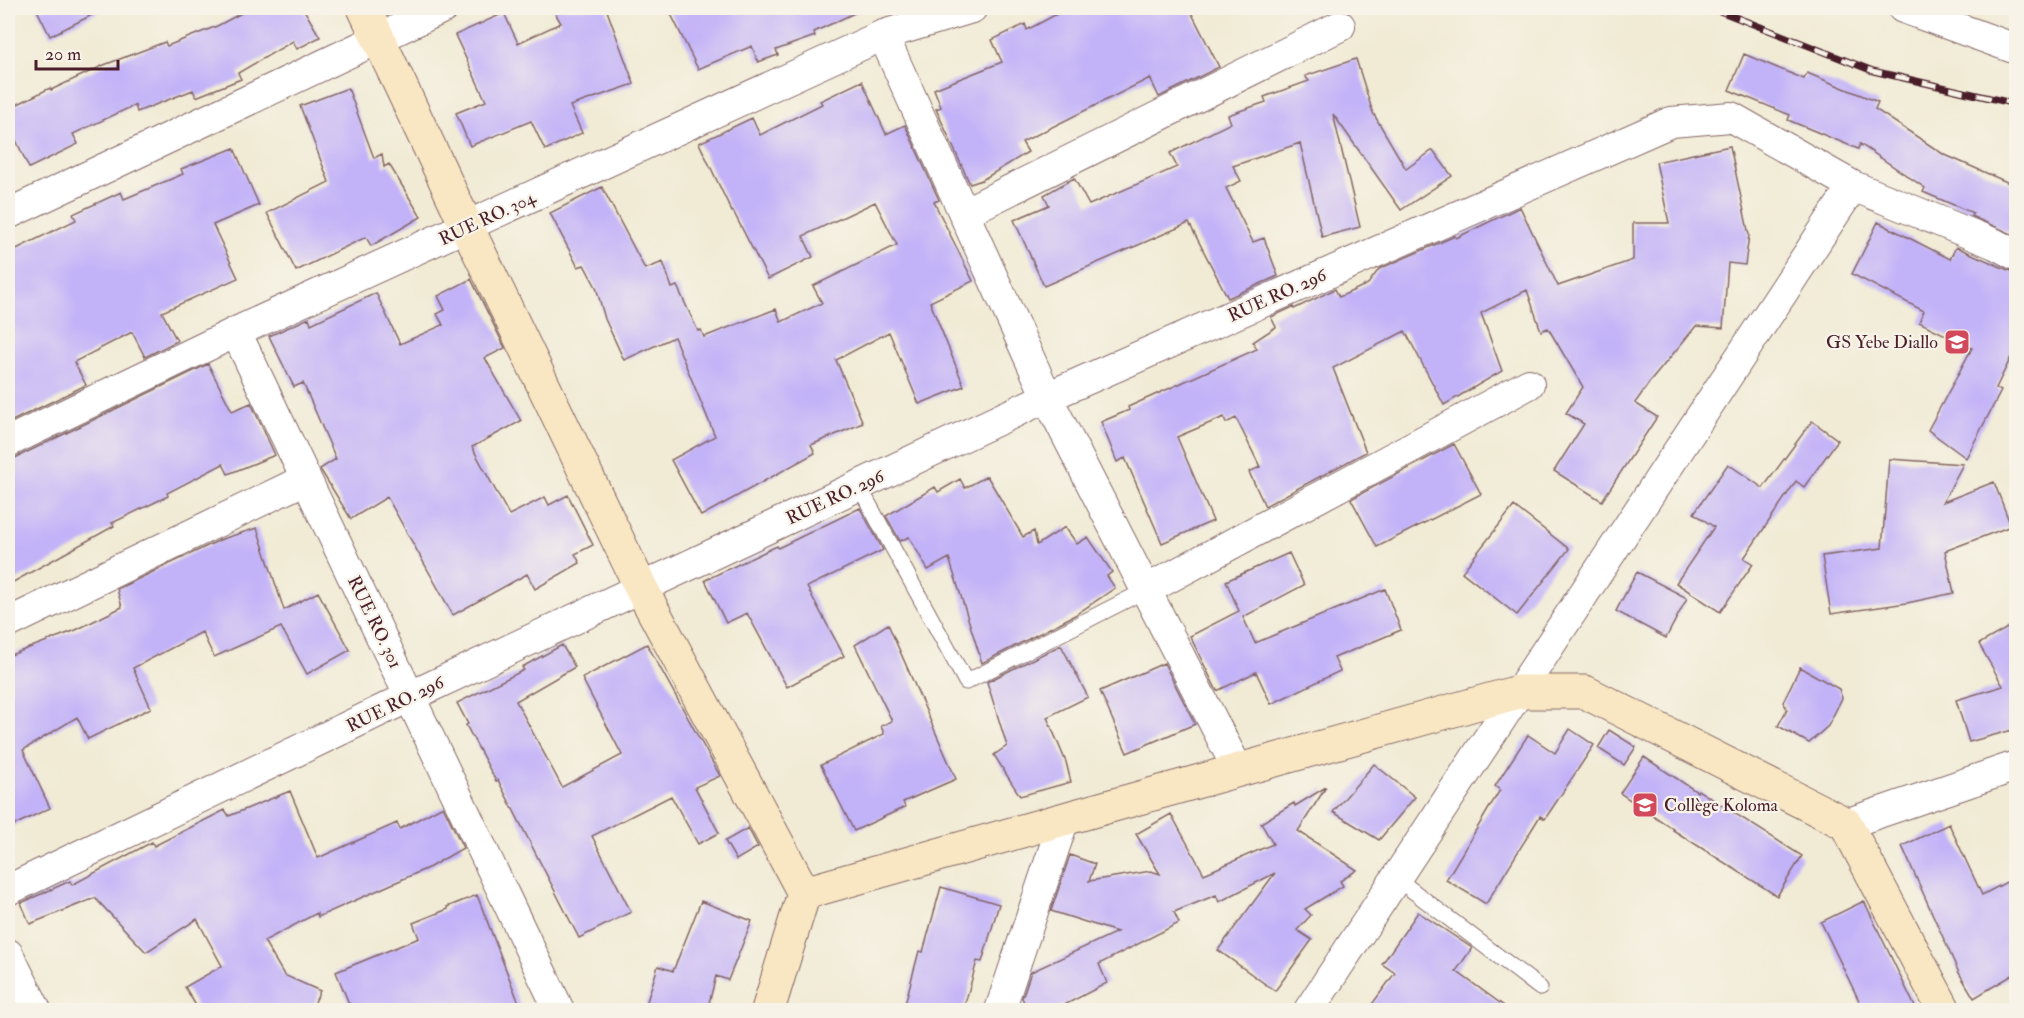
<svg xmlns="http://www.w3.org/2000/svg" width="2024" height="1018" viewBox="0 0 2024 1018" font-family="'IM FELL Double Pica',serif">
<rect width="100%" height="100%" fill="#f7f3e8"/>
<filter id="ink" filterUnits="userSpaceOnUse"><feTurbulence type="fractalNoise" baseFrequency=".0167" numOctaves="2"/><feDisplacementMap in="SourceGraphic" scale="12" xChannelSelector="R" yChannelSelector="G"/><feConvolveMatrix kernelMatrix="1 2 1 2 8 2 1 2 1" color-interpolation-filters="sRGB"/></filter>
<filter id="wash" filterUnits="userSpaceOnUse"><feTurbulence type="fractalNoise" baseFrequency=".008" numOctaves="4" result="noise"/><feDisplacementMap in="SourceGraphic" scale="24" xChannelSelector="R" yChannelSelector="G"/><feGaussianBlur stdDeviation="1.35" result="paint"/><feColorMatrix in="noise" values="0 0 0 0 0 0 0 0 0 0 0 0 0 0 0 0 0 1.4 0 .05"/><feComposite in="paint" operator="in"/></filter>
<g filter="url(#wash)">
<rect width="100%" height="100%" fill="#f1ebd5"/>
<g id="blocks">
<path fill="#c2b2f8" d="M36 8H106L50 36Z
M251 8H303L320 37 297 49 293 41 238 73 241 79 196 97 193 90 137 112 135 105 73 134 78 144 29 168 8 123V109L50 88 51 90 104 65 165 42 167 46 217 26Z
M552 8H606L634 84 570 106 582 133 545 150 531 121 470 146 456 113 486 101 455 35 504 13 518 43 561 23Z
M668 8H865L814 32 815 36 776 50 778 55 758 62 752 46 698 69Z
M1068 8H1189L1219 67 1159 97 1150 78 1022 142 1028 152 982 180 970 184 936 109 941 107 934 89 1002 62 992 40 1025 24 1027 30Z
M1744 54 1804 79 1807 73 1878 102 1875 109 1943 154 2016 186V236L1971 216 1973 213 1923 192 1925 188 1860 144 1858 149 1788 120 1790 115 1729 90Z
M1356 59 1373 113 1406 169 1433 150 1452 176 1401 210 1333 114 1360 227 1322 237 1300 143 1233 166 1241 181 1226 188 1253 242 1264 238 1278 276 1228 298 1189 223 1044 286 1014 220 1049 205 1044 195 1074 178 1089 205 1177 167 1170 153 1231 123 1228 115 1266 102 1264 97 1309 81 1305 76Z
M862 81 886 134 905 125 939 200 934 202 973 281 930 302 964 386 919 404 889 332 836 360 863 423 811 445 815 453 701 516 671 460 715 436 674 337 624 360 605 319 596 287 584 265 578 267 550 213 602 187 645 269 663 262 672 288 677 286 698 331 701 330 704 337 776 309 781 322 822 303 813 286 897 245 875 202 803 236 813 257 768 279 733 211 732 212 699 143 752 118 760 135 822 104 820 101Z
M348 88 374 158 382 154 384 167 389 164 421 217 371 246 366 237 296 271 267 213 329 182 300 106Z
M1730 146 1749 235 1745 265 1728 263 1723 328 1696 326 1649 383 1635 403 1657 417 1602 501 1554 471 1584 424 1566 413 1583 387 1548 328 1541 331 1527 290 1481 313 1502 371 1444 405 1405 331 1333 368 1366 452 1265 506 1249 472 1260 467 1236 418 1226 423 1224 417 1177 437 1213 521 1162 543 1125 458 1117 462 1101 422 1129 410 1128 407 1257 349 1253 342 1276 327 1271 317 1293 307 1294 309 1335 289 1339 297 1368 284 1379 269 1455 236 1456 238 1520 207 1558 286 1633 260V223H1669L1656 162Z
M234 148 259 205 213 225 238 278 162 312 177 341 145 357 132 332 74 362 86 385 8 423V253L76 220 73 214 121 192 124 199 183 174 181 169Z
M1878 222 1950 259 1956 247 2008 270 2016 272V347L1996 388 2001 391 1966 458 1928 430 1972 348 1919 322 1924 311 1852 274Z
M471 279 505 348 485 358 521 421 472 447 509 515 545 497 549 505 568 495 593 545 575 554 580 563 535 589 527 574 453 615 387 497 351 519 320 469 336 459 303 383 294 387 269 336 309 318 311 324 376 293 400 344 443 325 437 314 445 310 438 296Z
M208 364 232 411 251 403 275 455 228 474 223 464 167 493 168 496 112 523 114 526 8 585V459L15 458Z
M1812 421 1838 440 1804 487 1796 481 1744 558 1753 564 1720 612 1676 583 1714 527 1694 513 1728 464 1763 488Z
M1454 444 1481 494 1377 547 1351 499Z
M1889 459 1963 464 1943 502 1994 482 2011 526 1945 551 1954 593 1907 603 1831 614 1822 556 1882 548Z
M987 476 1023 537 1034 531 1037 545 1065 527 1077 544 1088 537 1112 572 1107 576 1115 588 1075 615 982 663 949 558 928 570 909 537 900 541 886 516 935 487 938 492 960 479 965 488Z
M1514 506 1569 549 1517 615 1462 572Z
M860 508 883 550 807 587 844 656 787 687 747 613 726 623 705 580 777 546 778 548Z
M257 528 284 610 318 592 350 650 307 674 281 627 214 657 202 632 133 668 151 708 88 739 77 717 23 750 50 808 8 828V656L76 630 122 607 117 589 222 539Z
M1289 553 1304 585 1243 617 1255 643 1385 589 1401 630 1334 658 1340 671 1271 704 1256 672 1217 691 1190 636 1239 611 1226 581Z
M1637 572 1687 598 1666 638 1616 611Z
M2016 623V729L1969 742 1956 700 2003 686 1979 644Z
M888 624 956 779 903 802 905 807 854 831 821 765 884 734 881 726 892 721 855 645Z
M647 644 720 776 695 787 719 833 698 844 671 796 592 836 631 912 579 938 498 780 496 781 466 725 468 724 457 703 524 670 522 667 562 645 575 667 516 701 562 787 622 755 582 678Z
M1061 645 1088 697 1047 717 1066 762 1071 782 1020 796 994 755 1007 746 987 682Z
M1164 663 1195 724 1127 753 1100 691Z
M1800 667 1839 689 1842 698 1828 726 1809 743 1778 726 1787 709 1783 702Z
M1570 729 1594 745 1545 819 1540 816 1486 904 1446 880 1500 790 1495 786 1528 735 1555 753Z
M1609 730 1636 747 1624 765 1598 748Z
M1644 757 1697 792 1698 790 1802 856 1777 896 1673 830V829L1620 793Z
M1374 764 1415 797 1379 840 1333 812Z
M1326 787 1298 831 1357 870 1340 881 1343 886 1305 909 1311 915 1297 930 1312 940 1275 991 1218 950 1275 873 1219 902 1216 895 1174 912 1179 923 1099 964 1107 983 1053 1011H1029L1022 998 1031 972 1117 932 1051 911 1070 855 1095 864 1089 881 1151 871 1160 874 1136 834 1171 814 1204 874 1273 844 1261 823 1294 803 1295 806Z
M290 791 318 858 397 823 400 829 443 806 463 848 430 867 318 917 317 913 264 941 284 975 320 991 311 1011H199L185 987 222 966 197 919 146 952 95 898 30 924 21 903 70 881 72 885 152 842 154 846 225 810 229 816Z
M1949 824 1982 895 2016 877V973L1974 998 1959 973 1902 846Z
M748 828 758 847 736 860 725 841Z
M941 887 999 904 982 962 977 961 963 1011H930L905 1004 919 951 923 952Z
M477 895 522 1011H352L336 972 419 938 413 923 448 909 447 907Z
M701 901 752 921 728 980 716 976 707 1011H644L658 966 673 971Z
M1864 901 1917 1011H1864L1821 922Z
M1418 912 1472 948 1456 971 1511 1011H1367L1395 973 1382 964Z"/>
</g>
</g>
<g filter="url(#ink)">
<use href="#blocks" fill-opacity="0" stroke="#846666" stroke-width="1.5"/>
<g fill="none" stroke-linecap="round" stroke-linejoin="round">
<g stroke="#846666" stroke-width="17">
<path id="lane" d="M859 486 966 682 1146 590
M1396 878 1540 988"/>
</g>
<g stroke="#846666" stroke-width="32">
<path id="street" d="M1903 8 2016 49
M883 35 1047 397 1238 770
M964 213 1340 26
M8 214 443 8
M236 332 559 1010
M8 442 236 332 883 35 972 8
M1146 590 1529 384
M8 623 306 479
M1846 824 2016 766
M8 890 411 696 1047 397 1671 122 1731 117 1853 186 1995 244 2016 255
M8 954 36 1010
M1000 1010 1064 819
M1309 1010 1853 186"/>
</g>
<g stroke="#846666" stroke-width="35">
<path id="secondary" d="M364 8 467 227 641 588 804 893 1064 819 1518 692H1585L1846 824 1944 1010
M768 1010 804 893"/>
</g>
<use href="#lane" stroke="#fff" stroke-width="15"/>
<use href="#street" stroke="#fff" stroke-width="30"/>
<use href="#secondary" stroke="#f9e7c3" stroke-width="33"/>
<g stroke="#4a1f2b" stroke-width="7">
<path id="rail" d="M1712 8 1873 71 2016 104"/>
</g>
<use href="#rail" stroke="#f7f3e8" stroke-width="4.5" stroke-dasharray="14" stroke-linecap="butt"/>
</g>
</g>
<defs>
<g id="school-square" transform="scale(1.35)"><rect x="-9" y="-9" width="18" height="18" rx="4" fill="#d1495b" stroke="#f7f3e8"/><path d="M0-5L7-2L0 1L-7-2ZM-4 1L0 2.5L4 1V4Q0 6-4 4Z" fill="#fff"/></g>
</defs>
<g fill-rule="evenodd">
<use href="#school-square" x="1957" y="342"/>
<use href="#school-square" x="1645" y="805"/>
</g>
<g text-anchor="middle" stroke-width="4.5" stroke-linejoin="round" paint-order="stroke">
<g font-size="18" fill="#4a1f2b" stroke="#f7f3e8">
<text transform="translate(487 218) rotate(-25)" y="6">RUE RO. 304</text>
<text transform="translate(1277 295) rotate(-24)" y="6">RUE RO. 296</text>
<text transform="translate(835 497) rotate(-25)" y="6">RUE RO. 296</text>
<text transform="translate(375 622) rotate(64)" y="6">RUE RO. 301</text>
<text transform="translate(395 704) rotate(-26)" y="6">RUE RO. 296</text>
</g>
<g font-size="18" fill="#4a1f2b" stroke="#f7f3e8" text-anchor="end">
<text x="1938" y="348">GS Yebe Diallo</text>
<text x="1664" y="811" text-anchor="start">Collège Koloma</text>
</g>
</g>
<rect width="2024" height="1018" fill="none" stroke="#f7f3e8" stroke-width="30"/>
<path d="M36 60v9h82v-9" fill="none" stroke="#4a1f2b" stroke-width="3"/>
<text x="45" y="60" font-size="18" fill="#4a1f2b" stroke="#f7f3e8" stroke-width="4.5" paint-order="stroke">20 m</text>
</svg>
